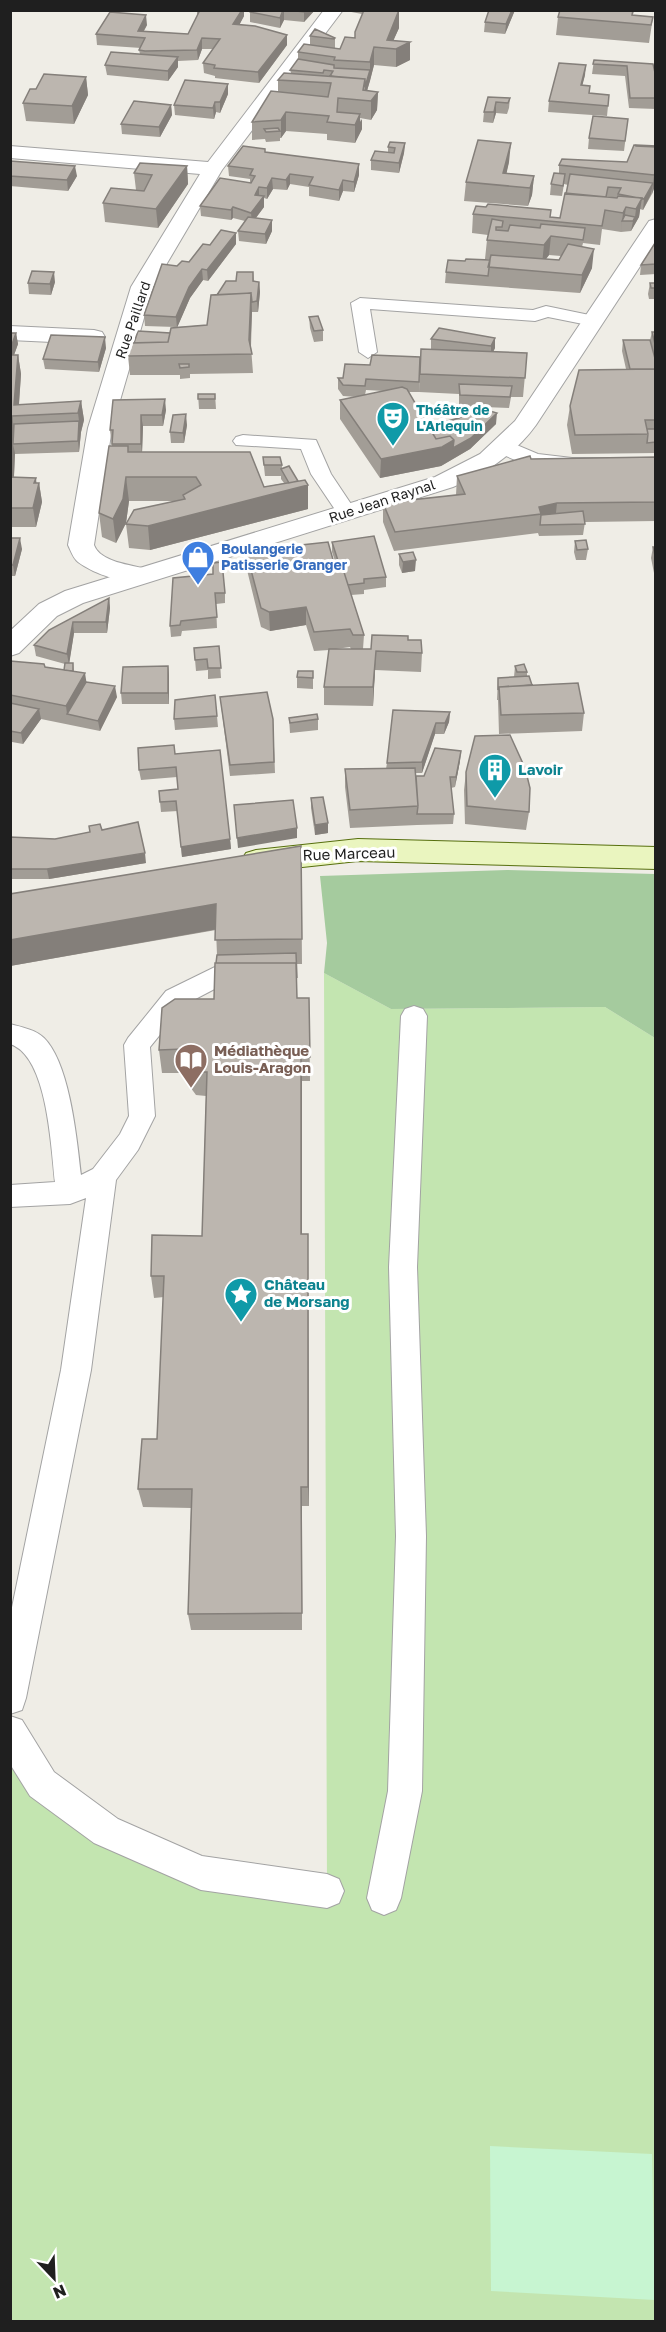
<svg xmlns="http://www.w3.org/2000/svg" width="666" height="2332" viewBox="0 0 666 2332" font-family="'Golos Text',sans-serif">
<rect width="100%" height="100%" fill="#efede6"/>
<path fill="#c3e5b0" d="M324 973 391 1009 605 1007 655 1038V2321H11L10 1732 106 1831 327 1891Z"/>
<path fill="#a5cb9e" d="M507 870 655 874V1038L605 1007 391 1009 324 973 327 943 320 876Z"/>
<path fill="#c7f5d1" d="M490 2146 652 2154 655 2300 491 2291Z"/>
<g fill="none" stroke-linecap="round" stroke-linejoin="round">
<g stroke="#a3a3a3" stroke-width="2">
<path id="service" d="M360 298 533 310 546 306 599 317 602 321 593 326 548 317 535 321 370 309 377 352 368 358 359 352 351 303Z
M243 435 316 440 331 474 357 513 354 517H340L311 474 301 449 236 445 233 441 236 437Z
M217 966 226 969 230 976 226 983 184 1005 150 1047 155 1116 138 1150 116 1180 91 1370 26 1698 22 1710 10 1714V1617L61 1370 86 1198 70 1204 10 1207V1185L55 1182C51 1148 48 1056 10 1044V1024C22 1027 36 1030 44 1038 70 1064 77 1140 81 1175L93 1169 120 1134 129 1116 124 1045 128 1038 166 991Z
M414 1006 423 1009 427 1016 417 1267 426 1536 422 1791 401 1898 396 1910 384 1915 372 1910 367 1898 388 1791 396 1536 389 1267 401 1016 405 1009Z
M10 1716 22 1720 54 1772 118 1819 202 1856 327 1874 339 1879 344 1891 339 1903 327 1908 201 1890 94 1843 30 1796 10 1764Z"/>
</g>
<g stroke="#a3a3a3" stroke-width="2">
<path id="minor" d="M324 10H343L222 170 153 287 112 428 94 545C100 562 131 565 147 569L151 575 147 581C128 586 94 574 78 562 73 558 71 551 68 545L88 428 131 287 200 174 10 158V146L208 162Z
M10 326 94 330 102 332 105 337 102 342 94 344 10 340Z
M505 440 538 454 572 458H656V472H572L533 468 497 452 493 447 497 442Z"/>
</g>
<g stroke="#a3a3a3" stroke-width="2">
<path id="tertiary" d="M656 219V242L536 425C515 454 485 474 453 487L83 603 57 616 19 653 10 656V631L39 604 65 591 435 477 480 454 515 421 649 221Z"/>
</g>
<g stroke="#576f0e" stroke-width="2">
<path id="secondary" d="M358 839 656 847V869L358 861 256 872 246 869 241 861 246 853 256 850Z"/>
</g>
<use href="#service" fill="#fff" fill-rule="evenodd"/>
<use href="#minor" fill="#fff" fill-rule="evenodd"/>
<use href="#tertiary" fill="#fff" fill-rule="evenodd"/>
<use href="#secondary" fill="#eaf5bf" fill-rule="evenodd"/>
</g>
<path fill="#a29d96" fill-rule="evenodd" d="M171 10H195V12Z
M197 10H244V16L239 25 287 35V45L259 83 215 78V76L204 73 203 63 213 49H202L198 60 178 61V67L168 81 107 75 105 65 140 54 139 50 141 48 97 45 96 34 147 25 144 31 188 34 197 17Z
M250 10H315L304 22 284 20 280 28 250 22Z
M346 10H399V28L393 41 410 42V60L396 67 374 65 367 91 378 92 377 110 371 120 360 118 362 129 355 143 327 140V134L286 131 281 138H280V141L266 142 265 139 252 140V122L278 91V80L291 73 290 70 298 59V52L310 45V36L335 38V48L340 49 355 38 362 14 346 11Z
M489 10H515L505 34 484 32 485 22Z
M560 10H634L633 15 653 17 649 43 556 35 558 17Z
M594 60 653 64 656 77V109L629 108 625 76 592 74Z
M585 75 582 85 589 93 608 106 607 116 548 112 549 101Z
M86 77 88 95 74 124 26 121 23 103 36 89Z
M228 84V94L220 113 216 112 214 119 175 115 174 105Z
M488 97 510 98 509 108 507 114 496 113 493 123 483 122 484 112Z
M171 105 172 115 160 137 122 134 121 124Z
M628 119 624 151 588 149 589 138Z
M405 143 404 153 399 173 371 170V160L388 152V147Z
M656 146V183L652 194 643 210 640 209 639 217 631 231 621 232 602 229 600 245 583 243 582 247 592 268 580 293 445 283 446 272 465 261 490 260V259H485L487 240 488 235 472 233 473 214 560 218 568 185 564 184 562 196 550 195 551 184 559 173V165L627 162ZM549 255 561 256 559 260 546 259Z
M265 149V152L359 164V175L354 192 343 191 339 201 309 196V187L290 184 287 190 273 189 267 199 264 198V207L256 218 272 231 266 244 239 241 238 231 245 221 233 218 231 220 201 216 200 206 250 183V179L229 176 228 166Z
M10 161 77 176 68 191 10 186Z
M509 162 506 173 534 176 532 195 528 206 464 201 466 182Z
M187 166 188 184 158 228 105 222 103 203 136 190 134 173Z
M655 243 656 274 640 275 641 265Z
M236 244 208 281 203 280 190 298 177 327 207 325 217 295 236 281 253 272 254 281 259 282 260 292 258 312H252L251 347 253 373 190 374V378L180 379V375H130L128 356 134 343 170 333 175 327 145 326 144 315 177 266 189 262 210 245Z
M55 282 51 295 29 294 28 283Z
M650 283H656V299H649L648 294Z
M309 317 323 330V341L314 342 310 328Z
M652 332H656V453L572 454 567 425 570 406 626 369 622 351 623 340H650Z
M10 333H16L18 344 14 355H18L21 374 19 405 81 401 84 420 81 432 79 452 15 454V453L14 477 36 478V483H39L42 502 36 527H10Z
M495 338V348L493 352 527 353 523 397H511L509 408 459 406V394L419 392 421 349H431V339Z
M106 348 99 372 45 369 43 359Z
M420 357 419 392H409L428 426 496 424 470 449 441 466 380 478 340 419V400L357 397 343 396 338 389V378H343L370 365ZM366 390 384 391 365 395Z
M198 394H215L216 409H199Z
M113 400 166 410 163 426H143L142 452 264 487 284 483 281 479V476H265L263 457 282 465V468L308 509 150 550 129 548 126 524 176 501H129L126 523 116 543 102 537 99 513 112 446 110 430Z
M187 425 184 443H171L170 432Z
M656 457V521L585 522 583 535 539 536 538 533 394 551 383 522V503L456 495 457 476 531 459Z
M10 538 22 549 15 576H10Z
M575 541 588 549 586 560H576L574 552Z
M332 542 386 577V587L364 590V594L351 595 364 635 363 649H371L408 640 422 653 421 672 375 670 373 706 324 705V687L329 650 314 651 306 625 270 631 261 627 247 570 246 551 334 563V571L338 570 332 552ZM350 647 351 649H336Z
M653 547H656V572L654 573 651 558Z
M399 554 415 571 402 573 399 565Z
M213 574 225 593V603L216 604 217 628 182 631 181 636 171 637 170 626Z
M109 598 110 608 107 633H74L69 663H73L74 672 86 682 117 697 100 731 41 719 23 744 12 742 10 743V661L64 670 65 664 36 656 34 645Z
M219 646 221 678 208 679V670L196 671 194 648Z
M168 666 169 676V704H122L121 693Z
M515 666 527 672V676L532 685 584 713 582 731 499 734 498 700H497L498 678 514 677Z
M313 671V689L297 688V677Z
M215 695 218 727 175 730 174 719Z
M220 697 273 719 275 773 230 776Z
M450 712 449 722 444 734H435L422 773H415L416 776H424L460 761 455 787 451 788 454 814 453 824 417 825 350 828 345 787V769H386L387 763Z
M289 718 318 719V730L290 733Z
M175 754 230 839 231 849 182 857 178 811 161 812 159 791 178 789 177 777 141 780 139 770Z
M466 772 529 812 526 830 465 824 464 790Z
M311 798 328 833 315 835 311 808Z
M102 830 146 863 49 879H10V837L55 839Z
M301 846 302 964H297V998H309L310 1081H302V1234L308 1256 309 1506H302V1630H191L188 1614 191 1508 143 1507 138 1489 157 1439 164 1297 154 1298 151 1276 202 1236 206 1096 196 1095 185 1080 184 1073H162L159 1050 214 999 217 955 216 930 10 966V894Z"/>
<path fill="#847f7a" d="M242 10H244V16L234 35 233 24Z
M284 10V20L280 28V18Z
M306 10H315L304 22V12Z
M399 10V28L390 48 387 40Z
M512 10H515L505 34 506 24Z
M146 15 147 25 140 37 138 31Z
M287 35V45L259 83 258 72Z
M202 38V49L198 60 197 50Z
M410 42V60L396 67V49Z
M374 47V65L370 81V62Z
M178 57V67L168 81V71Z
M586 65 585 75 580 95 581 85Z
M370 70V81L365 97V87Z
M86 77 88 95 74 124 72 106Z
M228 84V94L220 113V102Z
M378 92 377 110 371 120V101Z
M215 102 216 112 214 119 213 108Z
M496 102V113L493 123 494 112Z
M171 105 172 115 160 137 159 127Z
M286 112V131L281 138V120Z
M360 114V122L362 119V129L355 143V125Z
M405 143 404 153 399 173V163Z
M511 143 509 162 504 185 503 173Z
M359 164V175L354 192V182Z
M75 166 77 176 68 191 67 180Z
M187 166 188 184 158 228 156 209Z
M656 172V183L652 194 654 175Z
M290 174V184L287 190 286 180Z
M534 176 532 195 528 206 530 188Z
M272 178 273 189 267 199V188Z
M343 180V191L339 201V190Z
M653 183 651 194 643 210 644 199Z
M259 187V198L255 195Z
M264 196V207L252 223 251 213Z
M642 198 639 217 631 231 633 221 635 217 636 209Z
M233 207V218L231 220V210Z
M626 207 624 221H622L621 231 623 213Z
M272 220V231L266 244 265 234Z
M236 233V244L208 281 207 270Z
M551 236 549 255 542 264 544 245Z
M594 249 592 268 580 293 582 275Z
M202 269 203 280 190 298 177 328 176 317 189 287Z
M54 272 55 282 51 295 50 284Z
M259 282 260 292 258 312 257 301Z
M251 293 252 312 250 354 249 340Z
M16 333 18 344 10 366V350Z
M105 337 106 348 99 372 98 362Z
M495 338V348L491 356V346Z
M18 355 21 374 18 416 14 405Z
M165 399 166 410 163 426 162 415Z
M81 401 84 420 81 432 79 452 78 441 79 421 78 413Z
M497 413 496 424 470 449 441 466 380 478 381 459 454 440Z
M186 414 187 425 184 443 183 433Z
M141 415 143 426 142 454 141 444Z
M12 416 15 435 13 444 15 453 13 496 10 483Z
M126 477 129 501 126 523 116 543 113 519Z
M36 478 37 489 39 483 42 502 36 527 33 508 34 483Z
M308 485V509L150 550 148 526Z
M557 503 555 522 540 525 541 514 539 507Z
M20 538 22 549 15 576 13 565Z
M416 560 415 571 402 573 403 562Z
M109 598 110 608 107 633 106 622Z
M306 607V625L270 631 269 612Z
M73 622 74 633 69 665 67 654Z
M376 651 375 670 373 706V687Z
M168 666 169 676V704L168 693Z
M85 673 88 692 67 714 66 706Z
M115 686 117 697 100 731 98 721Z
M39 709 41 719 23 744 21 733Z
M450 712 449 722 444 734 445 723Z
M436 723 435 734 422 773V762Z
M461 751 460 761 455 787 456 777Z
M328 823V833L315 835V825Z
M297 828V838L238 848 237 838Z
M230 839 231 849 182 857 181 847Z
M145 853 146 863 49 879 47 869Z
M216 904 218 929 10 966V940Z
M301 1057 302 1081V1256L301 1234Z
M308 1234V1256L309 1506 308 1487Z
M301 1487 302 1506V1630V1613Z"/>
<path fill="#bcb6af" stroke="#847f7a" stroke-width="1.5" d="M200 10H242L233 24 255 26 287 35 258 72 214 68 215 65 203 63 220 39 202 38 197 50 145 51 139 50 145 38 96 34 110 12 146 15 138 31 188 34Z
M250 10H283L280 18 250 12Z
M288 10H306L304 12Z
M364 10H399L387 40 410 42 396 49 374 47 370 62 334 60 335 57 298 52 304 44 340 49 345 37 355 38V32Z
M489 10 497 11 512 10 506 24 485 22Z
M560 10H633L632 15 653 17 651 25 558 17Z
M315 29 335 38 334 39 310 36Z
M111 52 178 57 168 71 105 65Z
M298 59 334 65V68L370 70 365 87V79L330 76 333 71 324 70 323 73 290 70Z
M594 60 653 64 656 77V98H630L627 66 593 64Z
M559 63 586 65 581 85 590 86 589 93 609 95 608 106 549 101Z
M284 73 365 79 363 90 378 92 371 101 338 98 337 112 360 114 355 125 327 122 329 116 286 112 281 120 252 122 271 91 328 97 331 83 278 80Z
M44 74 86 77 72 106 23 103 30 89H36Z
M185 80 228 84 220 102H215L213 108 174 105Z
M488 97 510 98 508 103 496 102 494 112H484Z
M134 101 171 105 159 127 121 124Z
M593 116 628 119 625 141 589 138Z
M278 128 280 131 266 132 264 129Z
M478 140 511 143 503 173 534 176 530 188 466 182Z
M390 142 405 143 399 163 371 160 375 151 394 153 395 148 388 147Z
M634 145 656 147V172L654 175 559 165 562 159 627 162Z
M636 145 656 146V147L636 146Z
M243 146 265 149V152L359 164 354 182 343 180 339 190 309 185 313 177 290 174 286 180 272 178 267 188 259 187 255 195 264 196 251 213 233 207 231 210 200 206 220 178 251 183 255 176 250 175 253 169 228 166Z
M10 161 75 166 67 180 10 176Z
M140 163 187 166 156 209 103 203 111 188 144 191 152 175 134 173Z
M554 173 565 174 563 186 551 184Z
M570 174 653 183 644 199 618 194 621 188 608 187 606 197 566 194Z
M565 193 617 198 618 196 642 198 636 209 626 207 623 213 605 210 602 226 473 214 476 206 486 207 488 204 551 210 550 217 560 218Z
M625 215 635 217 633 221H622Z
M248 217 272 220 265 234 238 231Z
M492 219 503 221 502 227H496V230L508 231 510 225 540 228 541 224 585 228 583 240 551 236 544 245 487 240Z
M221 230 236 233 207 270 202 269 189 287 176 317 144 315 162 264 177 266 182 261 189 262 203 244 210 245Z
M656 243V264L641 265 655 243Z
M568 244 594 249 582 275 488 267 491 255 559 260Z
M466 259 490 260 488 276 446 272 448 260 465 261Z
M32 271 54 272 50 284 28 283Z
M237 272H253V281L259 282 257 301 252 302 251 293 217 295 226 281H236Z
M650 283H656V288H651Z
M251 293 249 340 252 354 128 356 129 343 168 342 171 328 207 325 211 295Z
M318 316 323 330 314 331 309 317Z
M439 328 495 338 491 346 431 339Z
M138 331 170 333 168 342 134 343Z
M652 332H656V348Z
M10 333H16L10 350Z
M51 335 105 337 98 362 43 359Z
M623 340H650L656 362V369H630Z
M421 349 527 353 525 378 420 374Z
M10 355H18L14 405 81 401 78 413 12 416 10 455Z
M372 355 420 357 419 382 366 379 365 386 343 385 338 378H343L345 364 370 365Z
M179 364H189V367L180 368Z
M656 369V420H645L648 434 575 435 570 406 579 370Z
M459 384 512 386 510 397 460 395Z
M402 387 407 389 436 439 450 436 454 440 442 447 381 459 340 400Z
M198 394H215V399H198Z
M165 399 162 415H141V444H112L113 430H110L113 400Z
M480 408 497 413 471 438 453 448 454 440 450 436 436 439 428 426 459 418Z
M186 414 183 433 170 432 173 415Z
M79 421 78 441 13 444 14 424Z
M647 429H656V442L647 443 648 434Z
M109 446H128V452H250L264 487 305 480 308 485 148 526 126 524 134 510 185 499 183 495 201 485 196 477H126L123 499 113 519 99 513Z
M530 456 531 459 656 457V502L557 503 539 507 541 514 395 532 383 503 465 494 457 476Z
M263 457H280L282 465H264Z
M289 466 298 481 289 483 281 469Z
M10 477 36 478 34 483H39L33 508H10Z
M583 511 585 524 540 525 541 515Z
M374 536 386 577 364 579V583L348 585 343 569 341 570 332 542Z
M10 538H20L13 565H10Z
M586 540 588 549 577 550 575 541Z
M328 542 334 563 325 564 327 572 343 569 364 635H353L350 629 314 632 306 607 269 612 261 608 246 551Z
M653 547H656V560Z
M413 552 416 560 403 562 399 554Z
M222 562 225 593H215L217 617 181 621 180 625 170 626 173 578 213 574V563Z
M109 598 106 622H73L67 654 34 645 49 630Z
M372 635 408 636V640H421L422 653 376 651 373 687H324L329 649H371Z
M219 646 221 668H208L207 659 195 660 194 648Z
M10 661 44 664 45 667 85 673 66 706 10 695Z
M65 663H73V671L64 670Z
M524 664 527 672H517L515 666Z
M168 666V693H121L123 667Z
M298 671H313V678L297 677Z
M529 676 532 685 499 687 498 690V678Z
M86 682 115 686 98 721 67 714Z
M578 683 584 713 501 715 499 687Z
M267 692 273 719 274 762 230 765 220 697Z
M215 695 217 716 174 719 175 700Z
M10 703 39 709 21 733 10 731Z
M393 710 450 712 445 723H436L422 762 387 763Z
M317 714 318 719 290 723 289 718Z
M510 735 525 768 530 788 529 812 467 806 466 772 475 736Z
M174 745 175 754 220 750 230 839 181 847 176 801 160 802 159 791 178 789 176 767 139 770 138 748Z
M435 748 461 751 456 777H450L454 814H417L418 806 416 776H424Z
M415 768 418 806 350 810 345 769Z
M323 797 328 823 315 825 311 798Z
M293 800 297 828 237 838 234 805Z
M138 822 145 853 47 869H10V837L55 839 90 832 89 826 100 824 102 830Z
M301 846 302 939 215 940 216 904 10 940V894Z
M296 953 297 978 296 963H216L217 955Z
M215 963H296L297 998H309L310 1057H301V1234H308V1487H301L302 1613 188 1614 192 1489H138L142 1439H157L164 1276H151L152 1235 202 1236 207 1072H194L182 1056 183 1049 159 1050 162 1008 175 999H214Z"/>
<defs>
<g id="theatre-pin" transform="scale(1.725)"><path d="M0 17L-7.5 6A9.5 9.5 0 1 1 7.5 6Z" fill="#0f9aa8" stroke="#fff"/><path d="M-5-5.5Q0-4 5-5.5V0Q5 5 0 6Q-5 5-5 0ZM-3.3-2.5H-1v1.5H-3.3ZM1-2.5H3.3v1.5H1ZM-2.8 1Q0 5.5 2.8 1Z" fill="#fff"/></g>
<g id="shop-pin" transform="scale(1.725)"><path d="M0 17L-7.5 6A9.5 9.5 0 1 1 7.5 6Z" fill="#3f7fe0" stroke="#fff"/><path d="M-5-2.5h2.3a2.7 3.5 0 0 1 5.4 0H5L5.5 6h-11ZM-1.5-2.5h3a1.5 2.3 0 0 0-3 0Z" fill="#fff"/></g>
<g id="building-pin" transform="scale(1.725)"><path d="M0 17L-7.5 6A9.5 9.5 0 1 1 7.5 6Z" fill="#0f9aa8" stroke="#fff"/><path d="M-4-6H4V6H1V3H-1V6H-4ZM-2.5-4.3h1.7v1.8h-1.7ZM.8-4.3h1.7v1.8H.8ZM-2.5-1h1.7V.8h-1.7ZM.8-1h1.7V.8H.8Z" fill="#fff"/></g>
<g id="library-pin" transform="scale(1.725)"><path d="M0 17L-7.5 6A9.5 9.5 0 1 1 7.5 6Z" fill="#8d6e63" stroke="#fff"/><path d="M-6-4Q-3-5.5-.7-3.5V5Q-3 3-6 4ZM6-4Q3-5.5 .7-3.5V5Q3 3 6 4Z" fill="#fff"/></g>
<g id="sight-pin" transform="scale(1.725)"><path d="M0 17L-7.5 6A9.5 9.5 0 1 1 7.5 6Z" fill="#0f9aa8" stroke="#fff"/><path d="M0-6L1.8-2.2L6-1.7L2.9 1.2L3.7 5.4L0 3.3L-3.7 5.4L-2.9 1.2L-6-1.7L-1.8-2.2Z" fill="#fff"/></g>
</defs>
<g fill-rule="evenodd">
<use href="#theatre-pin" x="393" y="418"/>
<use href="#shop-pin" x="198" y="557"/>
<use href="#building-pin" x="495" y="770"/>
<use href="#library-pin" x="191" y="1060"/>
<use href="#sight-pin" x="241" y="1294"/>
</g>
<g text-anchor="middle" stroke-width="6" stroke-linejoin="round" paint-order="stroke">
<g font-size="14" fill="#1f1f1f" stroke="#fff">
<text transform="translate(133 320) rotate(-71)" y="5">Rue Paillard</text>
<text transform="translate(382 501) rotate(-18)" y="5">Rue Jean Raynal</text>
</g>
<g font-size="14" font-weight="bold" fill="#0d838f" stroke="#fff" text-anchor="start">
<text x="416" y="415">Théâtre de<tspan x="416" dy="16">L'Arlequin</tspan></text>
</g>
<g font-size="14" font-weight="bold" fill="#366cbe" stroke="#fff" text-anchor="start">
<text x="221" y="554">Boulangerie<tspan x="221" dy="16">Patisserie Granger</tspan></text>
</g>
<g font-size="15" font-weight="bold" fill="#0d838f" stroke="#fff" text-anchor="start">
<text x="518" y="775">Lavoir</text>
<text x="264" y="1290">Château<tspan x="264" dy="17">de Morsang</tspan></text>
</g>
<g font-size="15" fill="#1f1f1f" stroke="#fff">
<text transform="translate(349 854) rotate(-2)" y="5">Rue Marceau</text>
</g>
<g font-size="15" font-weight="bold" fill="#785e54" stroke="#fff" text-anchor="start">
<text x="214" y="1056">Médiathèque<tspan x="214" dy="17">Louis-Aragon</tspan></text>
</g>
</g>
<rect width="666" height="2332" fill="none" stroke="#1f1f1f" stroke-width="24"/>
<g transform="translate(54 2278) rotate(157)" stroke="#ffffff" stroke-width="4.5" paint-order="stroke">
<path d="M0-4.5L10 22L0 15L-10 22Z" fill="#1f1f1f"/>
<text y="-9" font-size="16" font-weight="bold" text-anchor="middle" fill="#1f1f1f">N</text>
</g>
</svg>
